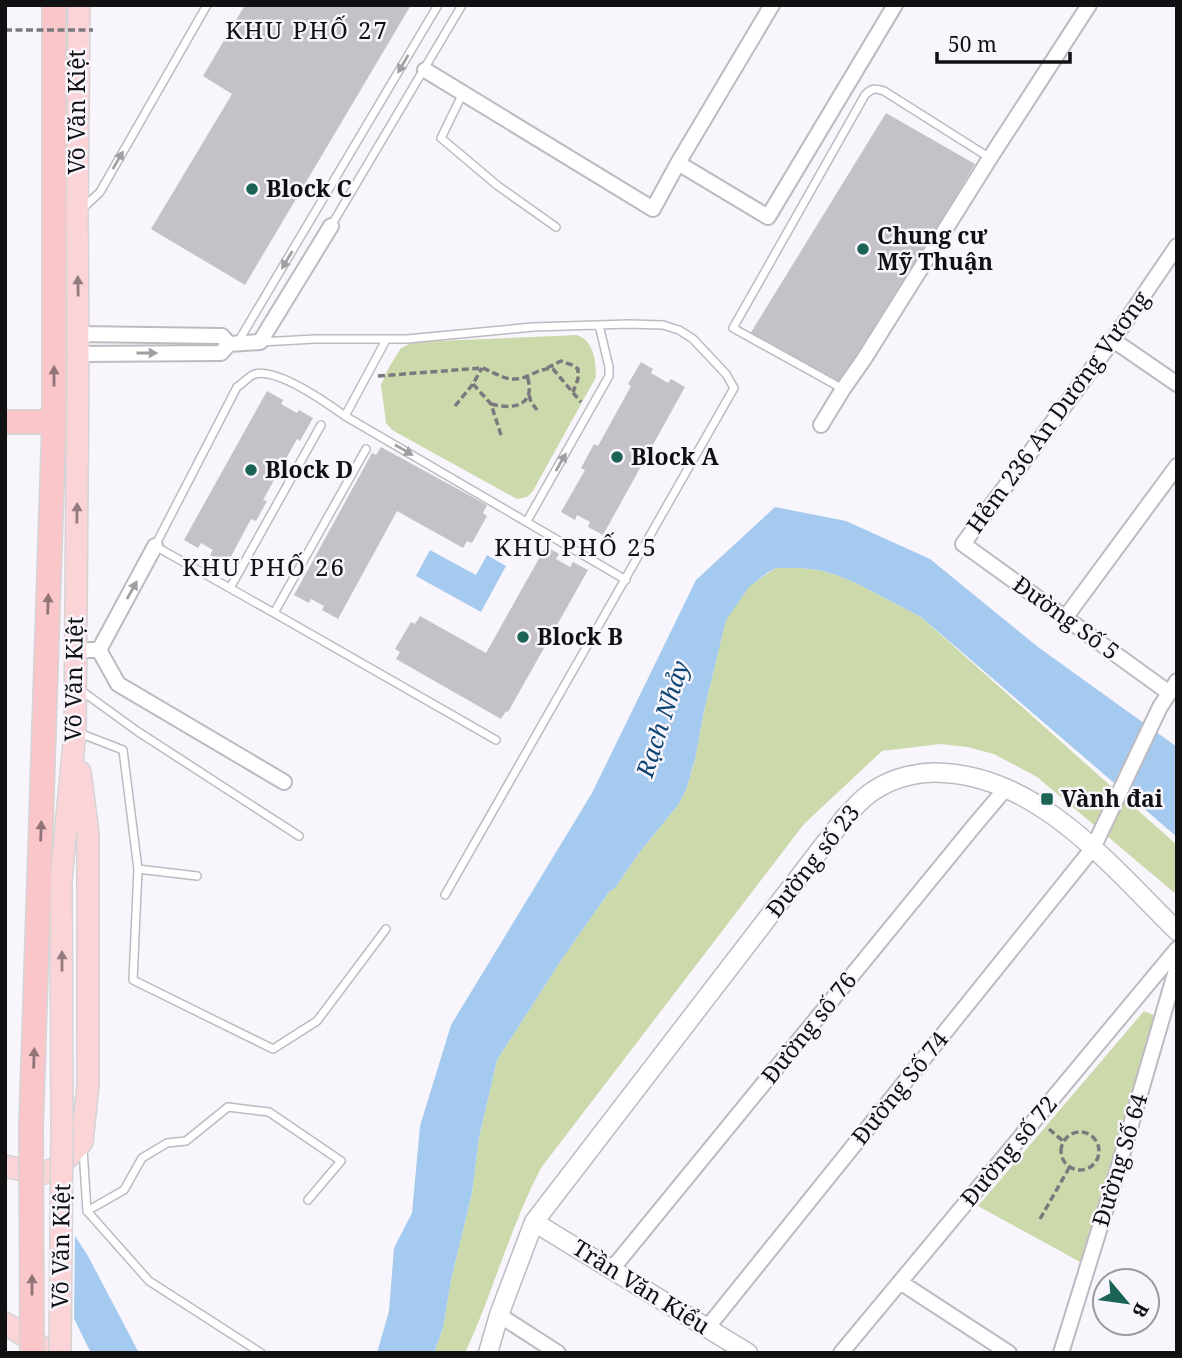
<svg xmlns="http://www.w3.org/2000/svg" width="1182" height="1358" viewBox="0 0 1182 1358" font-family="'Noto Serif',serif">
<rect width="100%" height="100%" fill="#f8f5fd"/>
<path fill="#ccdaab" d="M577 335C594 341 596 361 596 377L533 491 527 497 517 499 392 430 386 423 381 385 388 369 401 348 414 342Z
M776 568H800L819 570 836 575 856 583 921 617 1177 845V895L1037 777 994 754 967 747 940 744 882 751 804 824 541 1168C510 1227 493 1293 465 1353H434L443 1328 451 1280 472 1193 479 1138 497 1060 562 959 609 892 615 888 639 853 678 805 686 790 695 759 704 711 726 619 749 586Z
M1144 1011 1156 1016 1080 1262 978 1206Z"/>
<path fill="#a5caef" d="M775 507 846 521 930 559 1038 647 1177 747V837L921 617 856 583 836 575 819 570 800 568H776L767 573 749 587 726 620 704 711 695 759 686 790 678 805 639 853 615 888 609 892 562 959 497 1060 479 1138 472 1193 451 1280 443 1328 434 1353H377L389 1311 394 1248 412 1213 420 1126 451 1025 592 793 696 580Z
M430 550 476 575 487 555 506 566 481 612 416 576Z
M5 1179 65 1220 88 1256 139 1353H91Z"/>
<path fill="#f8f5fd" d="M5 1175 46 1197 68 1219 75 1230 74 1324 40 1257 24 1233 5 1219Z"/>
<path fill="#c5c1c8" d="M245 5H411L245 285 151 229 232 94 203 76Z
M886 113 975 164 842 385 750 334Z
M641 362 653 369 651 373 668 383 671 379 685 387 603 535 588 527 590 522 577 515 575 520 561 512 585 470 581 468 594 444 598 446 631 386 628 384Z
M267 391 283 400 281 404 297 413 299 410 313 418 300 441 297 439 263 500 267 501 256 521 251 519 227 564 210 555 213 550 201 543 198 548 184 540Z
M381 447 487 505 483 513 487 516 472 543 467 541 463 548 397 511 338 619 322 610 324 606 311 599 309 603 294 595 372 453 376 455Z
M546 546 559 554 556 559 570 567 573 562 588 570 508 712 506 711 501 719 396 659 400 652 395 649 411 622 415 624 420 616 486 653Z"/>
<g fill="none" stroke-linecap="round" stroke-linejoin="round">
<g stroke="#bdbac2" stroke-width="10">
<path id="service" d="M463 93 441 138 498 186 556 227
M82 209 100 192 207 5
M331 226 462 5
M238 342 438 5
M261 342 315 339H407L533 327 629 324 663 325 679 330 693 339 726 374 734 388 445 895
M843 389 733 328 865 95C872 88 875 88 884 91L990 158
M345 416 386 340
M366 449 274 613 155 546 237 387C242 384 249 376 255 374 278 368 327 403 345 416L626 580
M527 521 609 376V367L599 325
M230 588 321 425
M274 613 496 740
M79 689 137 731 299 836
M79 733 123 750 138 869 197 876
M138 869 133 980 273 1049 317 1021 386 929
M83 1149 87 1211 124 1190 142 1158 167 1143 186 1141 228 1107 269 1112 341 1161 308 1200
M87 1211 149 1281 261 1353"/>
</g>
<g stroke="#bdbac2" stroke-width="18">
<path id="minor" d="M425 70 653 209 678 163 772 5
M678 163 768 217 895 5
M78 334 222 336 229 344 221 353 78 354
M1113 340 1177 384
M229 344 260 342 331 226
M821 425 843 389 864 359 990 158 1089 5
M1065 618 1177 466
M75 650H99L155 546
M99 650 118 684 284 782
M1168 692 963 544 1113 340 1177 246
M612 1269 974 826 1007 787
M900 1282 1009 1353
M499 1315 558 1353
M707 1328 1093 848 1160 707 1177 681
M841 1353 1177 949
M1061 1353 1118 1169 1177 967"/>
</g>
<g stroke="#bdbac2" stroke-width="21">
<path id="tertiary" d="M534 1222 748 1353
M488 1353 499 1315 534 1222 846 816C855 807 863 797 873 791 894 777 920 771 944 773 1040 778 1113 868 1177 931"/>
</g>
<g stroke="#d4d4d5" stroke-width="24">
<path id="primary" d="M62 1127 61 880 75 732 78 354 77 214 79 5
M5 1166 41 1174 59 1167 82 1142 88 1086V834L80 772
M5 1323 51 1353"/>
</g>
<g stroke="#d4d4d5" stroke-width="26">
<path id="trunk" d="M5 422H54
M31 1127 54 422V5"/>
</g>
<path stroke="#7b797e" stroke-width="3.5" stroke-dasharray="7 3.5" stroke-linecap="butt" d="M547 368 561 361 572 365 578 369V379L573 392
M378 376 482 368C492 371 504 380 515 379 528 379 539 367 553 369L581 402
M473 384 491 404 501 435
M529 395 531 402 537 410
M491 404C513 410 537 406 527 376
M455 406 473 384 482 368
M1049 1129 1063 1141
M1061 1151a19 19 0 1 1 38 0a19 19 0 1 1-38 0Z
M1040 1219 1069 1168"/>
<use href="#service" stroke="#fff" stroke-width="7"/>
<use href="#minor" stroke="#fff" stroke-width="14"/>
<use href="#tertiary" stroke="#fff" stroke-width="18"/>
<use href="#primary" stroke="#fbd4d7" stroke-width="21"/>
<use href="#trunk" stroke="#fac6ca" stroke-width="23"/>
<g stroke="#d4d4d5" stroke-width="24" stroke-linecap="butt">
<path id="primary-bridge" d="M60 1353 62 1127"/>
</g>
<g stroke="#d4d4d5" stroke-width="26" stroke-linecap="butt">
<path id="trunk-bridge" d="M31 1127 32 1353"/>
</g>
<path stroke="#7b797e" stroke-width="3.5" stroke-dasharray="7 3.5" stroke-linecap="butt" d="M5 30H93"/>
<use href="#primary-bridge" stroke="#fbd4d7" stroke-width="21"/>
<use href="#trunk-bridge" stroke="#fac6ca" stroke-width="23"/>
</g>
<defs><path id="oneway-solid" d="M-6-.8H1V-3.2L6.5 0L1 3.2V.8H-6Z" transform="scale(1.75)"/></defs>
<g fill="#a09fa1">
<use href="#oneway-solid" transform="translate(403 64) rotate(120)"/>
<use href="#oneway-solid" transform="translate(118 160) rotate(-60)"/>
<use href="#oneway-solid" transform="translate(287 260) rotate(121)"/>
<use href="#oneway-solid" transform="translate(147 353)"/>
<use href="#oneway-solid" transform="translate(404 450) rotate(30)"/>
<use href="#oneway-solid" transform="translate(561 462) rotate(-60)"/>
<use href="#oneway-solid" transform="translate(132 590) rotate(-61)"/>
</g>
<g fill="#927c7f">
<use href="#oneway-solid" transform="translate(78 286) rotate(-91)"/>
<use href="#oneway-solid" transform="translate(77 513) rotate(-89)"/>
<use href="#oneway-solid" transform="translate(62 961) rotate(-90)"/>
</g>
<g fill="#917478">
<use href="#oneway-solid" transform="translate(54 376) rotate(-90)"/>
<use href="#oneway-solid" transform="translate(48 604) rotate(-88)"/>
<use href="#oneway-solid" transform="translate(41 831) rotate(-88)"/>
<use href="#oneway-solid" transform="translate(34 1058) rotate(-88)"/>
<use href="#oneway-solid" transform="translate(32 1285) rotate(-90)"/>
</g>
<g fill="#1c6356" stroke="#f8f5fd" stroke-width="2.5">
<circle cx="252" cy="189" r="7"/>
<circle cx="863" cy="249" r="7"/>
<circle cx="617" cy="457" r="7"/>
<circle cx="251" cy="470" r="7"/>
<circle cx="523" cy="637" r="7"/>
<rect x="1040" y="792" width="14" height="14" rx="3.5"/>
</g>
<g text-anchor="middle" stroke-width="5" stroke-linejoin="round" paint-order="stroke">
<g font-size="23" fill="#111013" stroke="#f8f5fd">
<text transform="translate(77 112) rotate(-90)" y="8">Võ Văn Kiệt</text>
<text transform="translate(1058 412) rotate(-54)" y="8">Hẻm 236 An Dương Vương</text>
<text transform="translate(1066 618) rotate(36)" y="8">Đường Số 5</text>
<text transform="translate(74 679) rotate(-89)" y="8">Võ Văn Kiệt</text>
<text transform="translate(813 861) rotate(-52)" y="8">Đường số 23</text>
<text transform="translate(809 1028) rotate(-51)" y="8">Đường số 76</text>
<text transform="translate(900 1088) rotate(-51)" y="8">Đường Số 74</text>
<text transform="translate(1009 1151) rotate(-50)" y="8">Đường số 72</text>
<text transform="translate(1120 1160) rotate(-73)" y="8">Đường Số 64</text>
<text transform="translate(61 1246) rotate(-89)" y="8">Võ Văn Kiệt</text>
<text transform="translate(641 1287) rotate(32)" y="8">Trần Văn Kiểu</text>
</g>
<g font-size="23" font-weight="bold" fill="#111013" stroke="#f8f5fd" text-anchor="start">
<text x="266" y="197">Block C</text>
<text x="877" y="244">Chung cư<tspan x="877" dy="26">Mỹ Thuận</tspan></text>
<text x="631" y="465">Block A</text>
<text x="265" y="478">Block D</text>
<text x="537" y="645">Block B</text>
<text x="1061" y="807">Vành đai</text>
</g>
<g font-size="24" letter-spacing="2" fill="#111013" stroke="#f8f5fd">
<text x="307" y="39">KHU PHỐ 27</text>
<text x="576" y="556">KHU PHỐ 25</text>
<text x="264" y="576">KHU PHỐ 26</text>
</g>
<g font-size="24" font-style="italic" fill="#0e4573" stroke="#f8f5fd">
<text transform="translate(663 719) rotate(-72)" y="8">Rạch Nhảy</text>
</g>
</g>
<rect width="1182" height="1358" fill="none" stroke="#111013" stroke-width="14"/>
<g transform="translate(1126 1302) rotate(119)"><circle r="33" fill="#f8f5fd" stroke="#9c999f" stroke-width="2"/>
<path d="M0-5L12 26L0 18L-12 26Z" fill="#1c6356"/>
<text y="-10" font-size="19" font-weight="bold" text-anchor="middle" fill="#111013">B</text>
</g>
<path d="M937 52v10h133v-10" fill="none" stroke="#111013" stroke-width="3.5"/>
<text x="948" y="52" font-size="21" fill="#111013" stroke="#f8f5fd" stroke-width="5" paint-order="stroke">50 m</text>
</svg>
